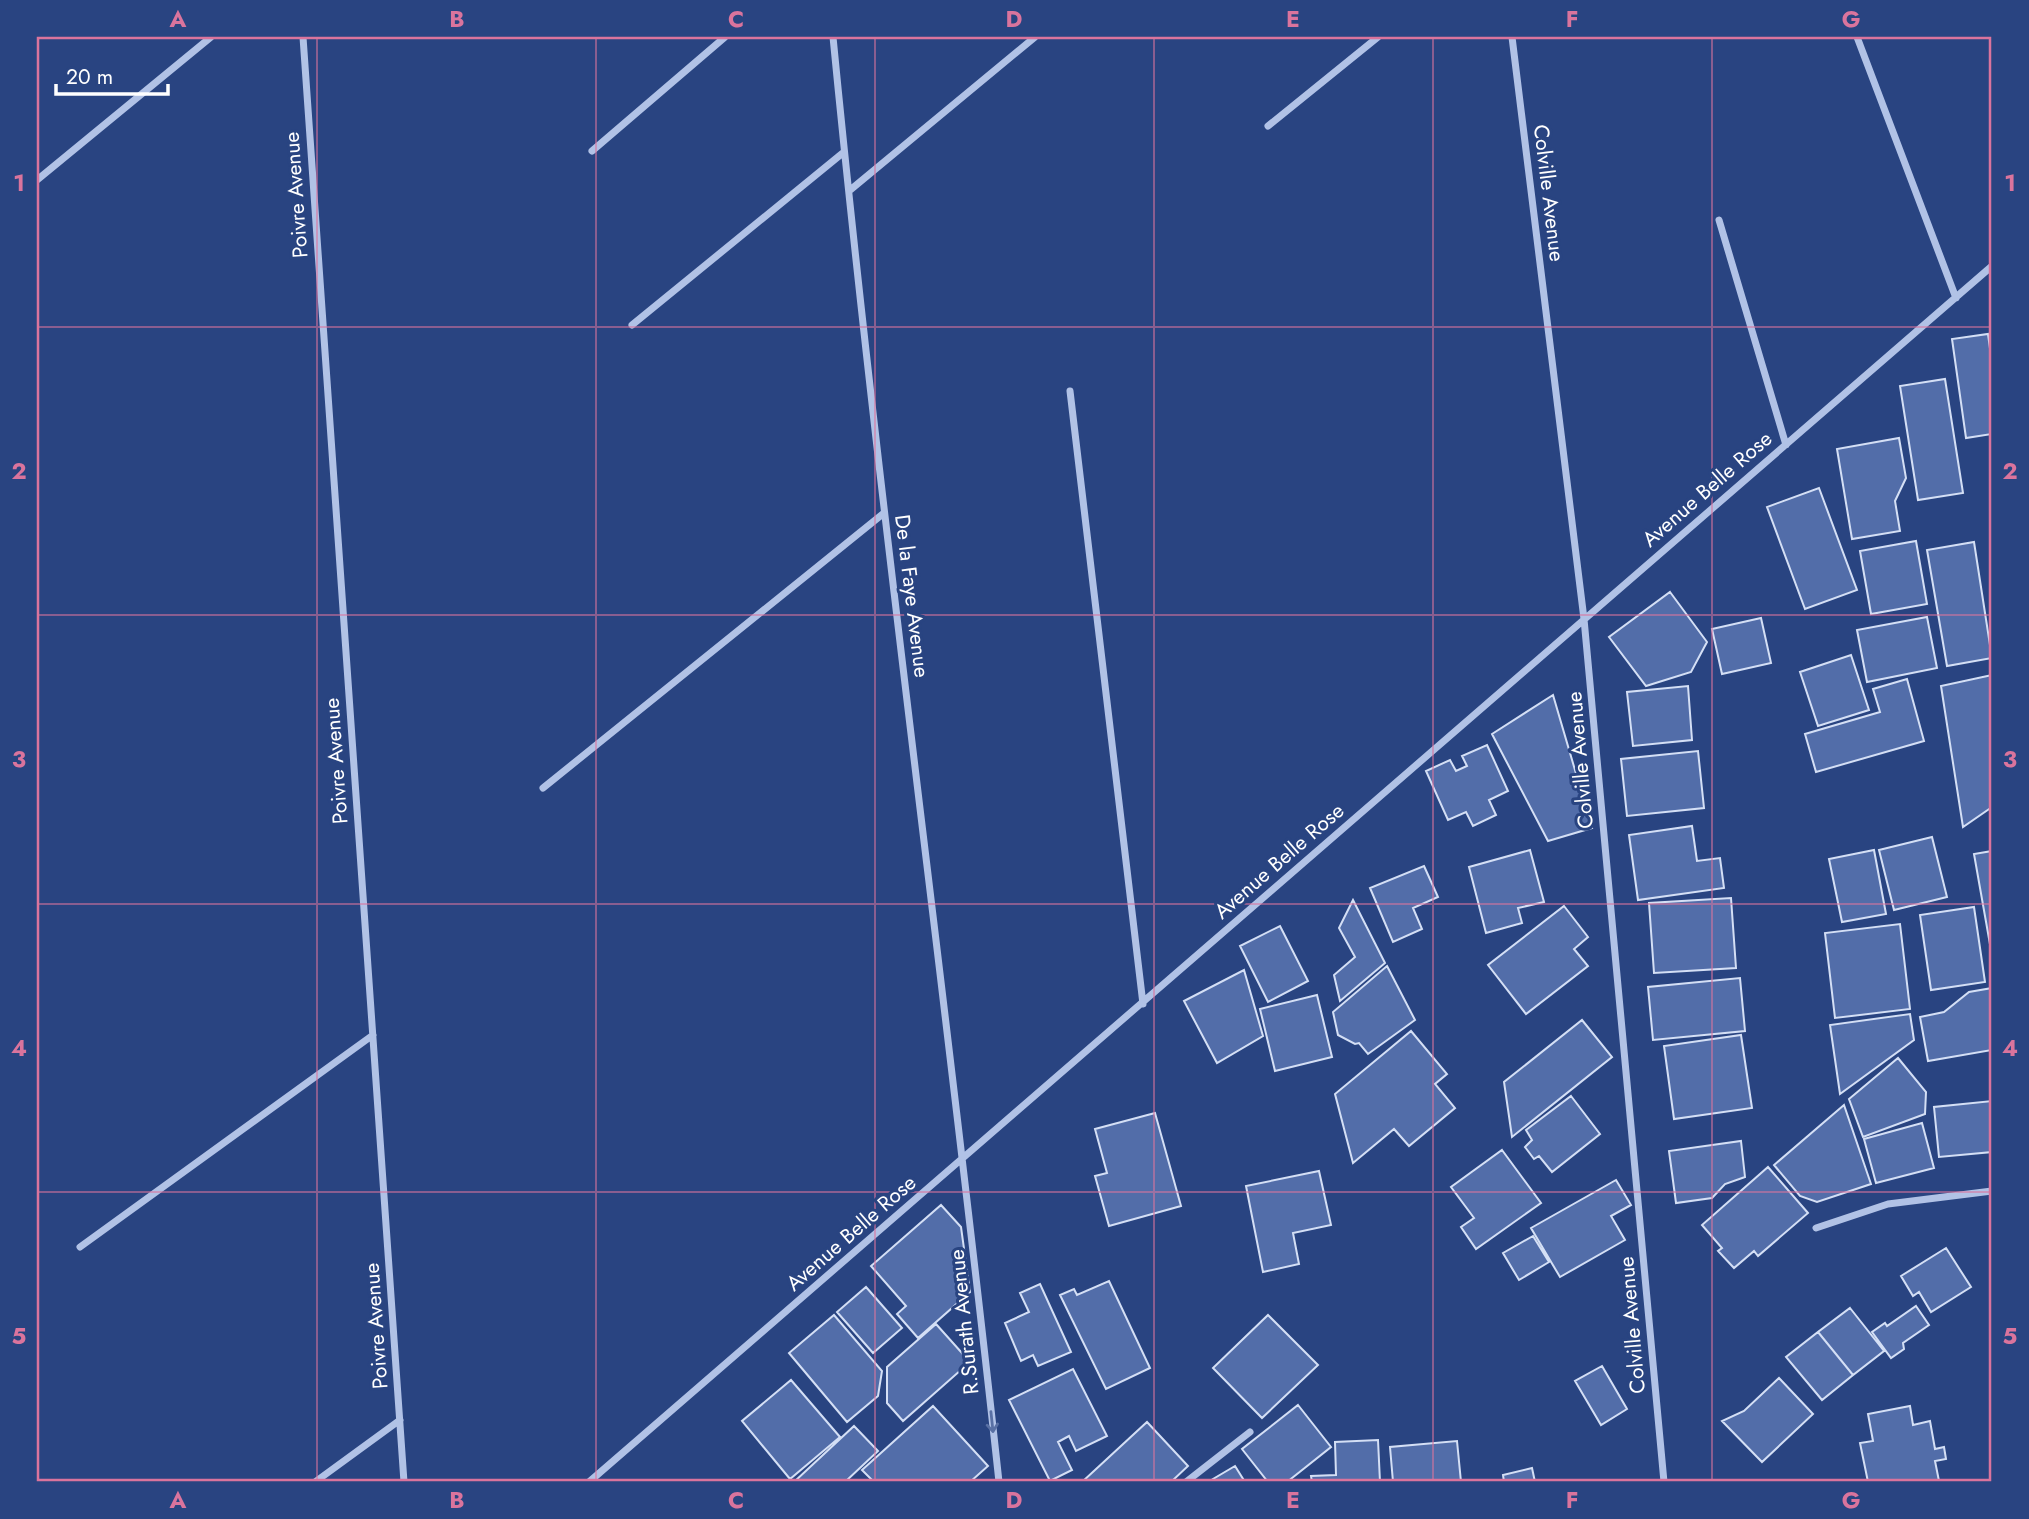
<svg xmlns="http://www.w3.org/2000/svg" width="2029" height="1519" viewBox="0 0 2029 1519" font-family="Jost,sans-serif">
<rect width="100%" height="100%" fill="#294481"/>
<path fill="#526da9" stroke="#d4dff5" stroke-width="2" d="M1988 334 1992 363V434L1966 438 1952 339Z
M1945 379 1963 493 1918 500 1900 386Z
M1899 438 1906 478 1895 501 1900 531 1852 539 1837 449Z
M1819 488 1857 590 1805 609 1767 507Z
M1916 541 1927 604 1871 614 1860 551Z
M1974 542 1992 658 1947 666 1927 550Z
M1670 592 1707 642 1691 672 1646 686 1609 637Z
M1927 617 1937 668 1867 682 1857 630Z
M1761 618 1771 663 1722 674 1712 629Z
M1851 655 1869 710 1818 726 1800 672Z
M1992 675V807L1963 827 1941 686Z
M1907 679 1924 741 1816 772 1805 734 1880 712 1873 689Z
M1688 686 1692 740 1633 746 1627 692Z
M1553 695 1592 828 1548 841 1492 734Z
M1487 745 1508 791 1489 800 1496 815 1473 826 1466 812 1448 820 1426 771 1450 760 1456 771 1467 766 1462 756Z
M1698 751 1704 808 1627 816 1621 759Z
M1692 826 1697 861 1720 858 1724 888 1638 900 1629 835Z
M1932 837 1947 897 1894 910 1879 850Z
M1530 850 1544 902 1518 908 1522 923 1486 933 1469 867Z
M1874 850 1886 914 1842 922 1829 859Z
M1992 851V950H1991L1974 854Z
M1424 866 1438 897 1413 908 1422 929 1393 942 1370 888Z
M1731 898 1736 968 1654 973 1649 903Z
M1353 900 1385 963 1340 1001 1334 975 1355 957 1339 928Z
M1564 906 1588 937 1574 949 1588 966 1526 1014 1488 965Z
M1974 907 1985 982 1931 990 1920 915Z
M1900 924 1910 1009 1835 1018 1825 933Z
M1280 926 1308 981 1268 1002 1240 946Z
M1387 966 1415 1020 1368 1054 1359 1043 1355 1044 1338 1035 1333 1012Z
M1244 970 1263 1036 1217 1063 1184 1001Z
M1740 978 1745 1031 1653 1040 1648 987Z
M1992 988V1050L1928 1061 1920 1017 1944 1012 1969 992Z
M1317 995 1332 1057 1275 1071 1260 1009Z
M1910 1014 1914 1040 1840 1094 1830 1025Z
M1582 1020 1612 1057 1512 1137 1504 1082Z
M1411 1031 1447 1074 1435 1084 1455 1108 1409 1146 1394 1129 1353 1163 1335 1094Z
M1741 1035 1752 1108 1674 1119 1664 1046Z
M1898 1058 1926 1092 1925 1114 1863 1137 1849 1099Z
M1571 1096 1600 1134 1552 1172 1539 1156 1534 1159 1525 1147 1532 1140 1526 1130Z
M1992 1101V1152L1939 1157 1934 1107Z
M1844 1105 1871 1184 1817 1202 1800 1196 1774 1165Z
M1155 1113 1181 1206 1109 1226 1095 1176 1107 1173 1095 1129Z
M1922 1123 1934 1168 1876 1183 1864 1139Z
M1741 1141 1745 1177 1725 1184 1712 1198 1676 1203 1669 1151Z
M1502 1150 1541 1203 1476 1249 1461 1227 1474 1218 1451 1187Z
M1768 1167 1808 1213 1758 1256 1754 1251 1734 1268 1718 1251 1722 1248 1702 1225Z
M1319 1171 1331 1225 1293 1233 1299 1264 1263 1272 1246 1186Z
M1616 1180 1631 1205 1611 1216 1625 1240 1560 1277 1531 1228Z
M941 1205 961 1227 970 1292 918 1338 897 1314 906 1306 871 1266Z
M1533 1236 1549 1262 1519 1280 1503 1253Z
M1946 1248 1971 1287 1931 1312 1919 1292 1913 1296 1901 1276Z
M1109 1281 1150 1368 1106 1389 1060 1295 1074 1289 1077 1295Z
M1040 1284 1071 1352 1038 1366 1033 1355 1021 1361 1005 1323 1029 1312 1020 1293Z
M866 1287 902 1328 873 1353 837 1312Z
M1916 1306 1929 1325 1903 1343 1904 1349 1891 1358 1872 1332 1885 1323 1887 1326Z
M1850 1308 1884 1351 1853 1375 1818 1332Z
M834 1315 882 1371 878 1396 847 1422 789 1353Z
M1268 1315 1318 1365 1262 1418 1213 1368Z
M936 1324 970 1362 903 1421 887 1403V1367Z
M1818 1332 1853 1375 1822 1400 1786 1357Z
M1602 1366 1627 1409 1601 1425 1575 1381Z
M1073 1369 1107 1436 1076 1451 1069 1436 1058 1442 1072 1470 1050 1481 1009 1400Z
M1779 1378 1813 1414 1762 1462 1722 1421 1744 1411Z
M791 1380 840 1437 790 1479 742 1421Z
M1298 1405 1331 1447 1287 1482H1268L1242 1449Z
M933 1406 988 1466 970 1482H874L862 1470Z
M1910 1406 1913 1425 1930 1421 1935 1449 1944 1447 1946 1459 1935 1461 1939 1481 1868 1482 1860 1443 1873 1441 1868 1414Z
M1147 1422 1188 1466 1171 1482H1082Z
M854 1426 878 1451 845 1482H794Z
M1378 1440 1380 1482H1312L1311 1476 1336 1475 1335 1442Z
M1457 1441 1461 1482H1393L1390 1447Z
M1235 1466 1245 1482H1208Z
M1532 1468 1535 1482H1504L1503 1475Z"/>
<g fill="none" stroke-linecap="round" stroke-linejoin="round">
<path stroke="#b1c2e6" stroke-width="7" d="M303 37 404 1482
M833 37C880 520 947 1000 999 1482
M1512 37 1584 619 1664 1482
M1857 37 1956 298
M1268 126 1378 37
M592 151 725 37
M37 180 211 37
M849 191 1035 37
M1719 220 1786 445
M632 325 844 152
M1070 391 1143 1004
M543 788 884 513
M1816 1228 1888 1204 1992 1191
M80 1247 373 1035
M315 1482 400 1420
M589 1482 1992 266
M1186 1482 1250 1432"/>
</g>
<defs><path id="oneway-shaft" d="M-6 0H5M1.5-3L5.5 0L1.5 3" fill="none" stroke-width="1.6" stroke-linecap="round" stroke-linejoin="round" transform="scale(1.75)"/></defs>
<use stroke="#5970a4" href="#oneway-shaft" transform="translate(992 1422) rotate(84)"/>
<path fill="none" stroke="#da749d" stroke-width="2" stroke-opacity="0.55" d="M317 37V1482M596 37V1482M875 37V1482M1154 37V1482M1433 37V1482M1712 37V1482M37 327H1992M37 615H1992M37 904H1992M37 1192H1992"/>
<g text-anchor="middle" stroke-width="6" stroke-linejoin="round" paint-order="stroke">
<g font-size="21" fill="#fff" stroke="#294481">
<text transform="translate(1549 193) rotate(83)" y="7">Colville Avenue</text>
<text transform="translate(296 195) rotate(-94)" y="7">Poivre Avenue</text>
<text transform="translate(1707 489) rotate(-41)" y="7">Avenue Belle Rose</text>
<text transform="translate(912 596) rotate(83)" y="7">De la Faye Avenue</text>
<text transform="translate(1580 760) rotate(-95)" y="7">Colville Avenue</text>
<text transform="translate(336 761) rotate(-94)" y="7">Poivre Avenue</text>
<text transform="translate(1279 861) rotate(-41)" y="7">Avenue Belle Rose</text>
<text transform="translate(851 1233) rotate(-41)" y="7">Avenue Belle Rose</text>
<text transform="translate(964 1322) rotate(-96)" y="7">R.Surath Avenue</text>
<text transform="translate(1632 1325) rotate(-95)" y="7">Colville Avenue</text>
<text transform="translate(376 1326) rotate(-94)" y="7">Poivre Avenue</text>
</g>
</g>
<rect width="2029" height="1519" fill="none" stroke="#294481" stroke-width="77"/>
<path d="M56 84v10h112v-10" fill="none" stroke="#ffffff" stroke-width="3.5"/>
<text x="66" y="84" font-size="21" fill="#ffffff" stroke="#294481" stroke-width="5" paint-order="stroke">20 m</text>
<rect x="38" y="38" width="1952" height="1442" fill="none" stroke="#da749d" stroke-width="2.5"/>
<g font-size="23" text-anchor="middle" font-weight="bold" fill="#da749d">
<text x="178" y="27">A</text>
<text x="457" y="27">B</text>
<text x="736" y="27">C</text>
<text x="1014" y="27">D</text>
<text x="1293" y="27">E</text>
<text x="1572" y="27">F</text>
<text x="1851" y="27">G</text>
<text x="19" y="191">1</text>
<text x="2010" y="191">1</text>
<text x="19" y="479">2</text>
<text x="2010" y="479">2</text>
<text x="19" y="767">3</text>
<text x="2010" y="767">3</text>
<text x="19" y="1056">4</text>
<text x="2010" y="1056">4</text>
<text x="19" y="1344">5</text>
<text x="2010" y="1344">5</text>
<text x="178" y="1508">A</text>
<text x="457" y="1508">B</text>
<text x="736" y="1508">C</text>
<text x="1014" y="1508">D</text>
<text x="1293" y="1508">E</text>
<text x="1572" y="1508">F</text>
<text x="1851" y="1508">G</text>
</g>
</svg>
